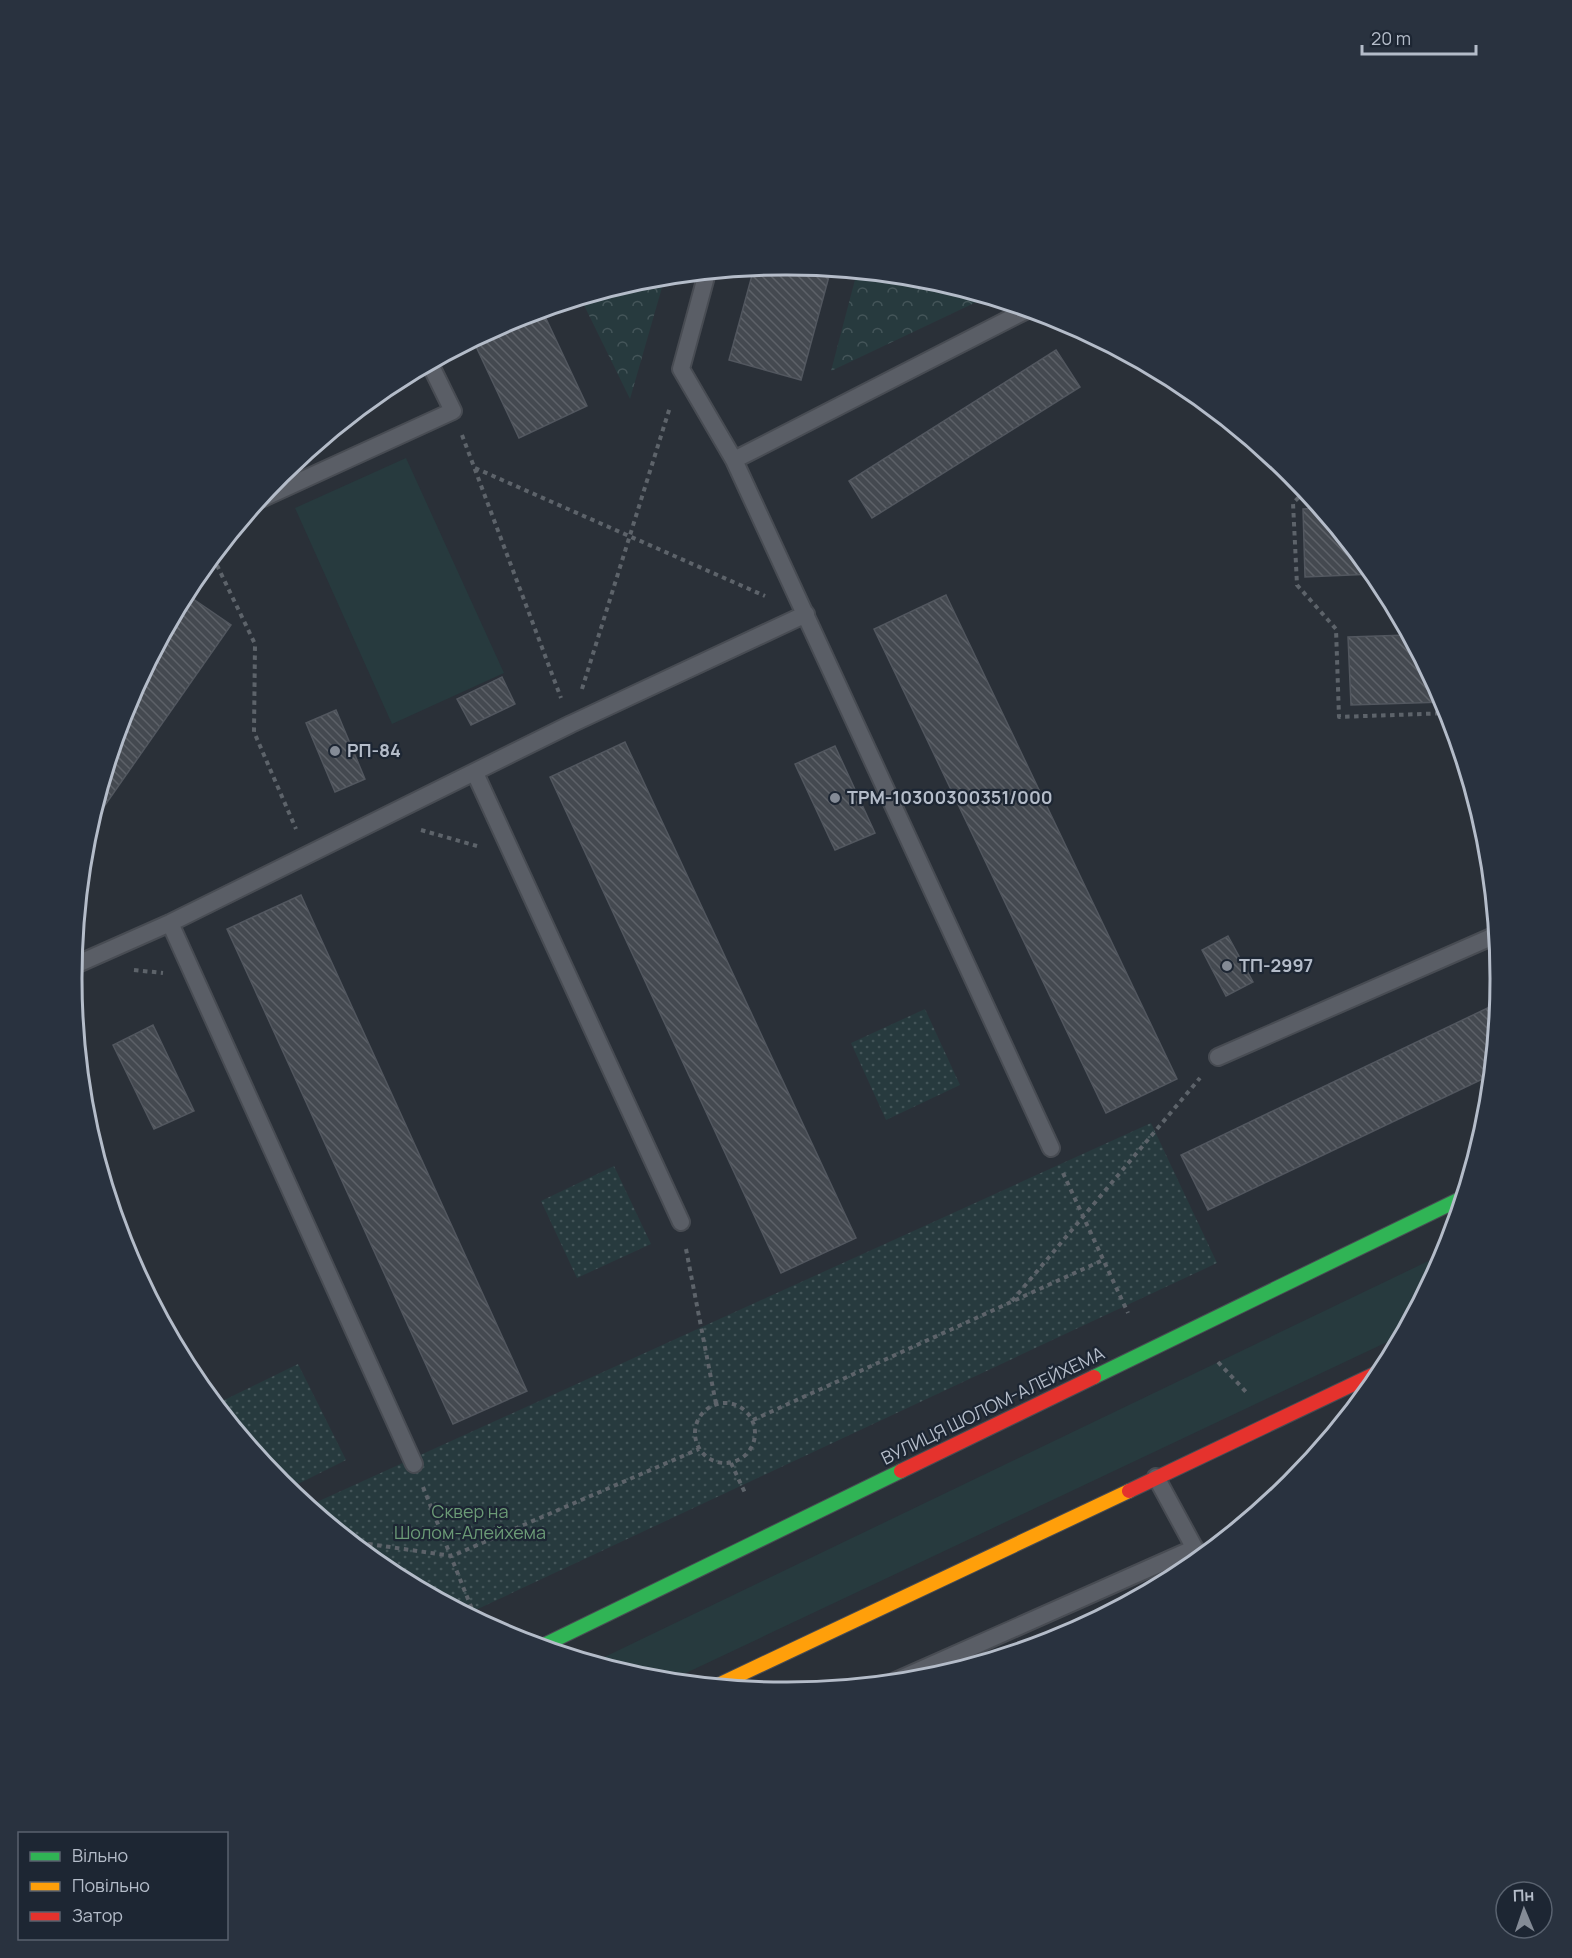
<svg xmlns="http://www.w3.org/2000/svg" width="1572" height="1958" viewBox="0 0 1572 1958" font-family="Manrope,sans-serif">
<defs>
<pattern id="forest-crowns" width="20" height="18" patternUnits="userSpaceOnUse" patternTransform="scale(1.5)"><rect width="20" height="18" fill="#273a3e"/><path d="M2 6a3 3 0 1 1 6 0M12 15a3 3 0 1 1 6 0" fill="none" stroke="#445559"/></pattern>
<pattern id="park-dots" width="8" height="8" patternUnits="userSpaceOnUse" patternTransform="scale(1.5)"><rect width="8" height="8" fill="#273a3e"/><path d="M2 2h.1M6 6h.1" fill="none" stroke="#445559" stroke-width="1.8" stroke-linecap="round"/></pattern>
<pattern id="building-back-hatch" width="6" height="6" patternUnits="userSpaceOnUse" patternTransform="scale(1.5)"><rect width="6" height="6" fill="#444950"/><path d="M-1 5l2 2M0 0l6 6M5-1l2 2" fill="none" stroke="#5d6168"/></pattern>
</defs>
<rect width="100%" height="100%" fill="#2a3038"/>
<path fill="#273a3e" d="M406 458 504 673 392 724 295 508Z
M1445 1253 1402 1335 669 1681 646 1679 592 1663Z"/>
<path fill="url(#forest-crowns)" d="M857 272 926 279 987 297 831 371Z
M665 277 630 399 581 299 647 279Z"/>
<path fill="url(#park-dots)" d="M925 1009 960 1085 886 1120 851 1043Z
M1151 1123 1217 1263 467 1614 389 1572 308 1506Z
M614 1166 651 1244 577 1278 541 1201Z
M298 1364 346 1460 288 1489 281 1484 216 1404Z"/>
<path fill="url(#building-back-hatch)" stroke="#52575f" stroke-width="1.5" d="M786 265 831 269 801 380 729 360 754 268Z
M542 310 587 406 519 438 473 340 513 319Z
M1056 350 1080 387 872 518 849 481Z
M1319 508 1373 574 1305 577 1303 509Z
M186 594 231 625 89 828 126 705Z
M946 595 1177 1079 1106 1113 874 629Z
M1408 635 1443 702 1351 705 1348 637Z
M502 677 515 704 471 725 457 699Z
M336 710 365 779 335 792 306 723Z
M625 742 856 1238 781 1273 550 777Z
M835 746 875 833 835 850 795 764Z
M301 895 527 1391 453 1424 227 929Z
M1228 936 1253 982 1226 996 1202 950Z
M1498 1003 1491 1075 1208 1210 1181 1155Z
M153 1025 194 1111 154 1129 113 1045Z"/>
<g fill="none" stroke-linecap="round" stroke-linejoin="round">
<g stroke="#484c53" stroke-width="20">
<path id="lane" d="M707 273 681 369 734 460
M1027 310 734 460 1051 1148
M261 499 453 411 430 364
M475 773 681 1222
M170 923 414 1464
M73 966 170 923 571 724 806 614
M1218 1057 1496 935
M1156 1477 1200 1558
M891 1683 1195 1548"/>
</g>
<g stroke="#484c53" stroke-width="16">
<path id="fast" d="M1094 1377 1462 1198
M540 1647 901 1471"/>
</g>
<g stroke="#484c53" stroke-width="16">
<path id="slow" d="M716 1686 1129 1491"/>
</g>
<g stroke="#484c53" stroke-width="16">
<path id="jam" d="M901 1471 1094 1377
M1129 1491 1383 1370"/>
</g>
<path stroke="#5d636a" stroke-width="4" stroke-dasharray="4.5 4.5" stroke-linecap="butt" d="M462 435 561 698
M475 468 765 596
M1305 491 1293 503 1297 585 1336 629 1339 717 1448 713
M213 557 255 644 254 732 296 829
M582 689 670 407
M421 830 477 846
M134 970 163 973
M1063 1173 1128 1313
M686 1249 716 1404
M1012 1301 1200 1078
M1218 1362 1248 1394
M695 1433a30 30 0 1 1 60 0a30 30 0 1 1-60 0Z
M753 1420 1103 1260
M731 1463 746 1495
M423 1487 476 1619
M360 1548 369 1544 452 1556 699 1449"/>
<use href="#lane" stroke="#5a5e66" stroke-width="16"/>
<use href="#fast" stroke="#30b455" stroke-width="14"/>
<use href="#slow" stroke="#ff9f0a" stroke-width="14"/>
<use href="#jam" stroke="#e5322d" stroke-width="14"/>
</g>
<g fill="#848b96" stroke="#1d2633" stroke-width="2">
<circle cx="335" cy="751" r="6"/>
<circle cx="835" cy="798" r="6"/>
<circle cx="1227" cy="966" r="6"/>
</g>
<g text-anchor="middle" stroke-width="4.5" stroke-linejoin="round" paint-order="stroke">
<g font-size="18" font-weight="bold" fill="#b4bcc9" stroke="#1d2633" text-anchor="start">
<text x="347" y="757">РП-84</text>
<text x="847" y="804">ТРМ-10300300351/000</text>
<text x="1239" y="972">ТП-2997</text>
</g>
<g font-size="18" fill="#b4bcc9" stroke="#1d2633">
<text transform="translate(993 1406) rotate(-26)" y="6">ВУЛИЦЯ ШОЛОМ-АЛЕЙХЕМА</text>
</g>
<g font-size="18" fill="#6b9a76" stroke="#1d2633">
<text x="470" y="1518">Сквер на<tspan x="470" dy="21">Шолом-Алейхема</tspan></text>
</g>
</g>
<path d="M0 0H1572V1958H0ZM785 275H787A703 703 0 0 1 1490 978V979A703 703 0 0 1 787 1682H785A703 703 0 0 1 82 979V978A703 703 0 0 1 785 275Z" fill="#29323f" fill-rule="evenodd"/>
<path fill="none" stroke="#b4bcc9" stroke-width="3" d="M785 275H787A703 703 0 0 1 1490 978V979A703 703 0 0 1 787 1682H785A703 703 0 0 1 82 979V978A703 703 0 0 1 785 275Z"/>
<rect x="18" y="1832" width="210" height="108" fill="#1d2633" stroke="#59626f" stroke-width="1.5"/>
<rect x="30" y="1852" width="30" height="9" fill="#30b455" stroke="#59626f" stroke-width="1.5"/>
<text x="72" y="1862" font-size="18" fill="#b4bcc9">Вільно</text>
<rect x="30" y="1882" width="30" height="9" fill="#ff9f0a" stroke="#59626f" stroke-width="1.5"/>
<text x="72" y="1892" font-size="18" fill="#b4bcc9">Повільно</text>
<rect x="30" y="1912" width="30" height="9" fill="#e5322d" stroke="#59626f" stroke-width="1.5"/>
<text x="72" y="1922" font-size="18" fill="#b4bcc9">Затор</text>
<g transform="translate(1524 1910) rotate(358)"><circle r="28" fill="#1d2633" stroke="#59626f" stroke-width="1.5"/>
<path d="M0-4.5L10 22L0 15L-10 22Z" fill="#848b96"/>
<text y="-9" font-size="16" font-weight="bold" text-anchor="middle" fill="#b4bcc9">Пн</text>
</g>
<path d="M1362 45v9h114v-9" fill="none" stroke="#b4bcc9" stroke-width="3"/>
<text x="1371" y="45" font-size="18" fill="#b4bcc9" stroke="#1d2633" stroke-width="4.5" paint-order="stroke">20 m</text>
</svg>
